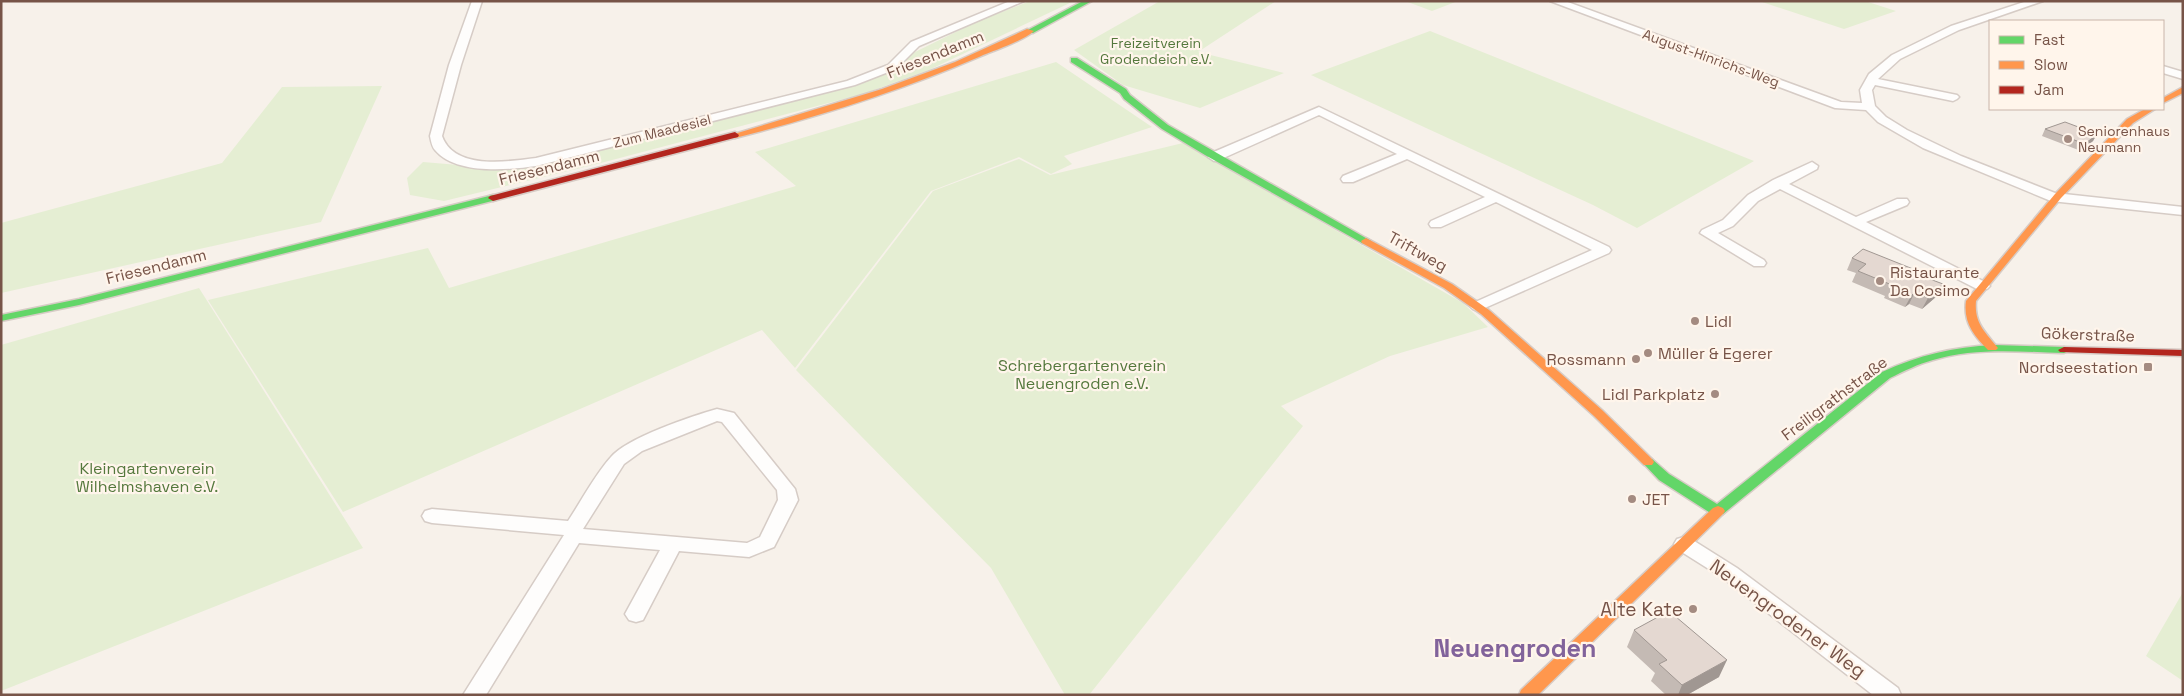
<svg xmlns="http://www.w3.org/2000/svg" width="2184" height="696" viewBox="0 0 2184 696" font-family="'Space Grotesk',sans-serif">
<rect width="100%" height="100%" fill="#f7f1ea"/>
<path fill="#e5eed3" d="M1030 1H1074L929 70 863 94 597 164 444 201 410 195 407 178 423 162 494 168 544 165 856 85 896 69 913 53 976 22Z
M1160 1H1276L1198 52 1284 73 1200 108 1123 85 1074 50Z
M1405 1H1458L1432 11Z
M1759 1H1865L1896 11 1844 29Z
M1430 31 1754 161 1637 228 1593 205 1311 75Z
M1056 62 1152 127 1064 156 1072 164 1051 174 1019 157 931 191 795 368 762 330 343 512 208 300 428 248 449 288 796 186 755 152Z
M382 86 321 222 1 293V223L222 163 282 87Z
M1183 143 1463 303 1488 327 1390 356 1281 406 1303 426 1089 695H1065L991 568 796 370 933 191 1019 159 1050 175Z
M199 288 363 548 1 691V345Z
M2183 592V681L2146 656Z"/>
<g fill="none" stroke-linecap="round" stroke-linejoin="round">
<g stroke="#d6ccc6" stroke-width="3">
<path id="street" d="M472 1H482L461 65 442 136C454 170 507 162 536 158L847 81 888 65 911 42 1010 1H1024L919 46 896 69 855 85 536 166C508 170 456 175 435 150 432 147 431 141 430 136L449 65Z
M1550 1H1565L1841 102 1862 103 1860 90 1869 74 1892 55 1951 26 2027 1H2043L1959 30 1900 59 1878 79 1957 95 1959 97 1957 99 1953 101 1875 85 1872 90 1875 106 1886 117 1907 130 1961 156 2055 193 2183 207V215L2051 201 1923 148 1878 122 1866 110 1835 108Z
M2163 66 2183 72V79L2163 73Z
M1319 107 1609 247 1611 250 1609 253 1478 311 1473 309 1470 306 1473 303 1592 250 1496 202 1441 227H1431L1429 224 1431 221 1485 197 1407 159 1353 182H1343L1341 179 1343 176 1397 154 1319 115 1219 160 1214 161 1208 157 1209 154Z
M1812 162 1818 166 1817 169 1789 184 1856 217 1897 199H1907L1909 202 1907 205 1866 222 1987 283 1990 286 1987 289H1977L1780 189 1758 201 1733 226 1718 233 1764 260 1766 263 1764 266H1754L1700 233 1702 230 1723 220 1748 195 1773 180Z
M717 409 734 413 795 489 798 500 774 547 749 557 679 551 643 620 636 622 629 620 625 614 660 550 579 543 486 695H463L564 535 432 523 425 521 422 516 425 511 432 509 568 521C582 500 594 476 611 457 627 438 692 416 717 409ZM717 421 722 422 777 490 778 500 760 537 747 543 583 529 624 464 642 451Z
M1684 537 1691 539 1737 568 1898 688 1901 695H1873L1723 578 1677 549 1674 544 1677 539Z"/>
</g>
<g stroke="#d7ccc6" stroke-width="3">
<path id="fast" d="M1083 1H1092L1033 33 1026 31Z
M1071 58H1077L1126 89 1130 95 1168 125 1371 241 1366 244 1362 243 1205 155 1162 129 1124 99 1120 93 1071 62Z
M493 195 496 196V200L79 305 1 321V315L79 299Z
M1994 345 2064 347 2070 350 2064 353C2021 352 1975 347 1933 360 1918 364 1904 371 1890 378L1723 514H1712L1659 480 1642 462 1644 459H1652L1669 474 1717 504 1882 372C1919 355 1953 347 1994 345Z"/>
</g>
<g stroke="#d7ccc6" stroke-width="3">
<path id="slow" d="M1027 29 1034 31C1021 42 995 50 979 57 900 91 818 117 735 138L731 135 882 89 955 62Z
M2183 87V93L2163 103V98Z
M2145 109H2155L2133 123 2061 198 1976 301C1974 323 1985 332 1998 348L1996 350H1988C1974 336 1963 322 1966 301L2055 194 2127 119Z
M1366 238 1452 284 1489 310 1602 410 1652 459 1654 462 1652 465H1644L1594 416 1481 314 1444 288 1362 243 1361 241Z
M1718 506 1723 508 1725 511 1723 514 1538 695H1519L1521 690 1713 508Z"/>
</g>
<g stroke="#d7ccc6" stroke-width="3">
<path id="jam" d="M735 132 739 135 738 137 493 201 488 198 490 196Z
M2064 347 2183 350V356L2060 352 2058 350Z"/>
</g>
<use href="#street" fill="#fefdfc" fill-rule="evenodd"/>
<use href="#fast" fill="#63d668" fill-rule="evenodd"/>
<use href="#slow" fill="#ff974d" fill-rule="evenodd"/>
<use href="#jam" fill="#b3261e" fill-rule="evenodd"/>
</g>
<path fill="#c4bab4" d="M2045 129 2097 134 2093 141 2081 151 2042 136Z
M1852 258 1913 269 1912 272 1937 296 1922 309 1909 304 1905 307 1884 298 1885 296 1852 282 1856 273 1847 270Z
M1634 630 1719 677 1687 695H1666L1651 681 1655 673 1627 647Z"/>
<path fill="#a09792" d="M2097 134 2093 141 2081 151 2085 144Z
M1943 284 1937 296 1922 309 1928 298Z
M1915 292 1909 304 1905 307 1911 296Z
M1727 660 1719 677 1687 695H1678L1682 685Z"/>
<path fill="#e4d8d1" stroke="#a09792" d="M2065 122 2097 134 2085 144 2045 129Z
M1863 249 1913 269 1911 272 1943 284 1928 298 1915 292 1911 296 1890 287 1892 285 1858 271 1866 264 1852 258Z
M1669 611 1727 660 1682 685 1659 664 1667 660 1634 630Z"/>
<g fill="#a48b81" stroke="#fff5eb" stroke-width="2">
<circle cx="2068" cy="139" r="5"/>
<circle cx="1880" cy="281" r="5"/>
<circle cx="1695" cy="321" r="5"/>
<circle cx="1648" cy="353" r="5"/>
<circle cx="1636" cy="359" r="5"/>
<rect x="2143" y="362" width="10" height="10" rx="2.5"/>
<circle cx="1715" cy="394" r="5"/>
<circle cx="1632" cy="499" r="5"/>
<circle cx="1693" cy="609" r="5"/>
</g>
<g text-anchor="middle" stroke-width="4.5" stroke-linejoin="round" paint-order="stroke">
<g font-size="14" fill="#54783c" stroke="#fff5eb">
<text x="1156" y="48">Freizeitverein<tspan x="1156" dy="16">Grodendeich e.V.</tspan></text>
</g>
<g font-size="14" fill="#775448" stroke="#fff5eb">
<text transform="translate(1711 58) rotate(20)" y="5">August-Hinrichs-Weg</text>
<text transform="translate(662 131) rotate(-14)" y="5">Zum Maadesiel</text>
</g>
<g font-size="14" fill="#775448" stroke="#fff5eb" text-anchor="start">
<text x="2078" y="136">Seniorenhaus<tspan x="2078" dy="16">Neumann</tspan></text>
</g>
<g font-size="16" fill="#775448" stroke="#fff5eb">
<text transform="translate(935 54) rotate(-22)" y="6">Friesendamm</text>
<text transform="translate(549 167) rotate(-14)" y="6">Friesendamm</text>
<text transform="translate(1418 251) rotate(29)" y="6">Triftweg</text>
<text transform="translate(156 266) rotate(-14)" y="6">Friesendamm</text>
<text transform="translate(2088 334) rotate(2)" y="6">Gökerstraße</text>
<text transform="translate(1834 398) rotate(-37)" y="6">Freiligrathstraße</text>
</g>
<g font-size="16" fill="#775448" stroke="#fff5eb" text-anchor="start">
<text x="1890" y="278">Ristaurante<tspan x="1890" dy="18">Da Cosimo</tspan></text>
<text x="1705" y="327">Lidl</text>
<text x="1658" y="359">Müller &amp; Egerer</text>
<text x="1626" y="365" text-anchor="end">Rossmann</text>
<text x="2138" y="373" text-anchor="end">Nordseestation</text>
<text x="1705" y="400" text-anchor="end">Lidl Parkplatz</text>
<text x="1642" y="505">JET</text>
</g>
<g font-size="16" fill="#54783c" stroke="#fff5eb">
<text x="1082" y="371">Schrebergartenverein<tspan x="1082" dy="18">Neuengroden e.V.</tspan></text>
<text x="147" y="474">Kleingartenverein<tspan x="147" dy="18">Wilhelmshaven e.V.</tspan></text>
</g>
<g font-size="19" fill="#775448" stroke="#fff5eb" text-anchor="end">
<text x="1683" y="616">Alte Kate</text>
</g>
<g font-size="19" fill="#775448" stroke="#fff5eb">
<text transform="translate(1788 618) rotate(36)" y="7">Neuengrodener Weg</text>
</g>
<g font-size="25" font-weight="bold" fill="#82639b" stroke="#fff5eb">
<text x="1515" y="657">Neuengroden</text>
</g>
</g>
<rect width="2184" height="696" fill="none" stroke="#775448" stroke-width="5"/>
<rect x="1989" y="20" width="175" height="90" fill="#fff5eb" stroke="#c9b5aa"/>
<rect x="1999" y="36" width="25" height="8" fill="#63d668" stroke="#c9b5aa"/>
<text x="2034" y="45" font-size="15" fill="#775448">Fast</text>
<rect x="1999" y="61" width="25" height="8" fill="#ff974d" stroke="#c9b5aa"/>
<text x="2034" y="70" font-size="15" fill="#775448">Slow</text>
<rect x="1999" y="86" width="25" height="8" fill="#b3261e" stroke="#c9b5aa"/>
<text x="2034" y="95" font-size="15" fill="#775448">Jam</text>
</svg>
